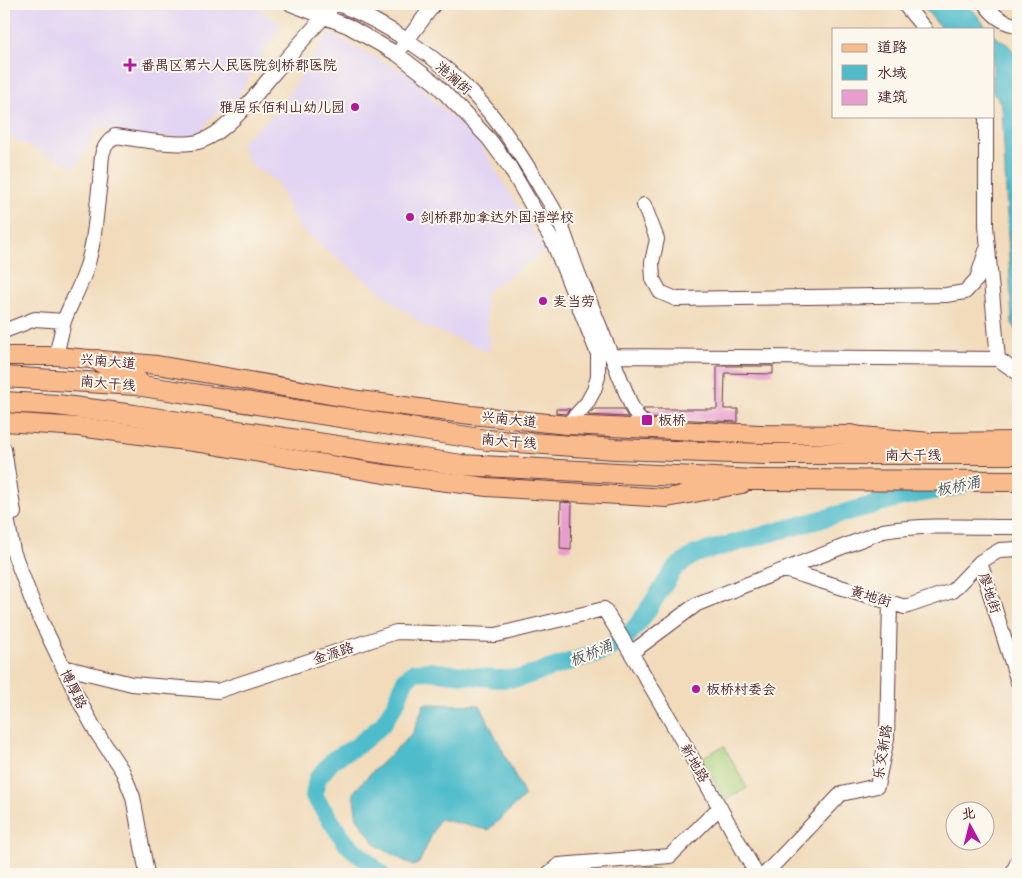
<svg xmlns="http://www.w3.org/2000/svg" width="1022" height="878" viewBox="0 0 1022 878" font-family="'Balsamiq Sans','LXGW WenKai TC',sans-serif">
<defs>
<pattern id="forest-crowns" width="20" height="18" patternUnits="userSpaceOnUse" patternTransform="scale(1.25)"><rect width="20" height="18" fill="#85b26a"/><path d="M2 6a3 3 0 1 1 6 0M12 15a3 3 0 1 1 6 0" fill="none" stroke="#6f9057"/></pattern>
</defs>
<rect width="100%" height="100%" fill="#fbf7ec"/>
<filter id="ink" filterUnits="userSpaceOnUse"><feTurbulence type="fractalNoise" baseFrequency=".02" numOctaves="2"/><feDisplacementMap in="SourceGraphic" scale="10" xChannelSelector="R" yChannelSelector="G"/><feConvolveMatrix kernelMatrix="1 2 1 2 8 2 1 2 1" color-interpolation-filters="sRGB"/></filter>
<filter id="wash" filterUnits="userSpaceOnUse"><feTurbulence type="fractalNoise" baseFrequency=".0096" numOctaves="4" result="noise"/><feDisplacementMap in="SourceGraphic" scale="20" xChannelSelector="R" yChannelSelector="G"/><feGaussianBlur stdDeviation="1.12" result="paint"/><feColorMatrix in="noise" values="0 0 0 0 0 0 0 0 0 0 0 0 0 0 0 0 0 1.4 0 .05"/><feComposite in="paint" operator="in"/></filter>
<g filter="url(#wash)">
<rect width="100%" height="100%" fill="#f1dbbb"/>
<path fill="#e2d4f3" d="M4 4H251L281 24 233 105 224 113 216 112 200 132 182 137 132 136 98 126 75 168 4 134Z
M328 33 413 77 437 103 477 140 519 207 545 251 485 293 490 352 424 326 299 228 277 182 250 164 240 143 278 111Z"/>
<path fill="#a7cf7a" stroke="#787752" d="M724 746 747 788 725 800 701 758Z"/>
<path fill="url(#forest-crowns)" stroke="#68684a" d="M657 869 663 874H576L624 870Z"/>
<path fill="#50bccb" stroke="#4d6e7b" d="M921 4H968L988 29H942Z
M993 35 1008 45 1018 57V333L1012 323 1002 105 993 92Z
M424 704 480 705 525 796 488 830 439 819 419 863 413 866 376 845 357 818 353 793 369 775 413 733Z"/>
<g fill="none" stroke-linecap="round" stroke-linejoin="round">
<path stroke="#50bccb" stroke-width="18" d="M381 874 346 843 314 796 317 779 334 759 357 746 382 725 396 703 405 680 414 672 428 671 497 679 520 678 603 651 625 639 641 620 675 568 695 554 894 499 959 486"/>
</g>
<g id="blocks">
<path fill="#e89dcf" d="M717 366H773V374L725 373 724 409H738V422L651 418 645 413 643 409H717Z
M556 409H570L565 414 556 413Z
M594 409H623L628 417 588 415Z
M561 502 572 503 571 550 560 549Z"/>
</g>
</g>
<g filter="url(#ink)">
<use href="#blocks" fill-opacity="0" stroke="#633b41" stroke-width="1"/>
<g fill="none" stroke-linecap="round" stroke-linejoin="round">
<g stroke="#633b41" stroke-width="16">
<path id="minor" d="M291 4 348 26 397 54 435 83 489 139 509 166 553 242 598 354V377L594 390 587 403 567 425
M338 4C385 22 442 60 476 97 502 125 522 157 542 190 547 198 553 207 557 216 568 239 573 264 584 287L631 405 638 418 649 429
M904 4 925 29
M985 4C993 15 1003 24 1018 25
M402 47 434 4
M644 205 657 239 652 262 653 279 660 292 676 299 946 295 965 292 977 279 986 251
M4 331 35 319 64 321C70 305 78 291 84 275 95 246 96 212 100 181 103 161 97 150 115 136 137 139 177 147 198 142 227 134 255 95 274 73 292 52 311 31 330 10
M56 356 64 321
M612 356 998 359 986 226V116
M998 359 1018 373
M4 449 14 513
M4 501 13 551 34 606 82 706 97 733 123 772 133 797 147 874
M980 562 1018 682
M785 570 905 607 952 591 980 562 1000 550 1018 549
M631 653 697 604 883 531C928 524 973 527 1018 527
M63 667 132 684 218 691 396 632 496 635 604 609C658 695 708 785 756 874
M548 874 559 865 670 856 720 807
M765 874 841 794 877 786 887 738 890 602
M1012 874 1018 861"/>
</g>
<g stroke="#633b41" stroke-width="20">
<path id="major" d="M4 356H56L157 365 359 400 471 415 567 425 760 434 850 435 931 442 1018 441
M4 422 79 427 201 443 384 474 487 487 667 498 742 484"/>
</g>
<g stroke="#633b41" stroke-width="22">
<path id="highway" d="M97 360 138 381
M4 377 136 385 487 440 615 449 764 454H1018
M4 402 57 405 134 415 462 465 753 480 1018 481
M850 435 903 446"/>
</g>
<use href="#minor" stroke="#fff" stroke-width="14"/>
<use href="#major" stroke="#fabb8c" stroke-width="18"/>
<use href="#highway" stroke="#fabb8c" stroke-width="20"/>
</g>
</g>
<g fill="#b5179e" stroke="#fbf7ec" stroke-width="2">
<path d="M127.5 57.5h5v5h5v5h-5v5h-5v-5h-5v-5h5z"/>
<circle cx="355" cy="107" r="5"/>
<circle cx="410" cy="217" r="5"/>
<circle cx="543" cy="301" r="5"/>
<rect x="641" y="414" width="12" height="12" rx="2.5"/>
<circle cx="696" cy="689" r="5"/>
</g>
<g text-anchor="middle" stroke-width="4" stroke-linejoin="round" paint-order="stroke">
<g font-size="14" fill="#4a1f2b" stroke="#fbf7ec" text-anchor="start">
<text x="141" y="70">番禺区第六人民医院剑桥郡医院</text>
<text x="345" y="112" text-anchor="end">雅居乐佰利山幼儿园</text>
<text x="420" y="222">剑桥郡加拿达外国语学校</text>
<text x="553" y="306">麦当劳</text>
<text x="658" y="425">板桥</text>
<text x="706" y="694">板桥村委会</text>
</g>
<g font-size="14" fill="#4a1f2b" stroke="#fbf7ec">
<text transform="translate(454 78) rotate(41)" y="5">滟澜街</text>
<text transform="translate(108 361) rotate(5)" y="5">兴南大道</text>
<text transform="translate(108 383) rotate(5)" y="5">南大干线</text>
<text transform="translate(509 419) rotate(6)" y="5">兴南大道</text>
<text transform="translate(509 441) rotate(5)" y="5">南大干线</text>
<text x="913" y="460">南大干线</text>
<text transform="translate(990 593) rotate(72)" y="5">廖地街</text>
<text transform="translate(871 596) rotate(17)" y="5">黄地街</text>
<text transform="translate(333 653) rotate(-18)" y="5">金源路</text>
<text transform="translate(74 689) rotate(64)" y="5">博厚路</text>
<text transform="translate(882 752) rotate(-81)" y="5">乐交新路</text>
<text transform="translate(695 763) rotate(60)" y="5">新地路</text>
</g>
<g font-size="15" font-style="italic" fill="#4c5663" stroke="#fbf7ec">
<text transform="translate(958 486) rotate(-12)" y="5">板桥涌</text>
<text transform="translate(591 653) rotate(-22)" y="5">板桥涌</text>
</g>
</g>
<rect width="1022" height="878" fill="none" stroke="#fbf7ec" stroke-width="20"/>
<rect x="832" y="28" width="162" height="90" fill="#fbf7ec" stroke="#b4a19f"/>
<rect x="842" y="44" width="25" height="8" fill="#fabb8c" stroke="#b4a19f"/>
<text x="877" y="52" font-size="15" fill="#4a1f2b">道路</text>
<rect x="842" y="65" width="25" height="15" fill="#50bccb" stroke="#b4a19f"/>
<text x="877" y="78" font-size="15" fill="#4a1f2b">水域</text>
<rect x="842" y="90" width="25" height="15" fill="#e89dcf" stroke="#b4a19f"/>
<text x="877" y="102" font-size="15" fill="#4a1f2b">建筑</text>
<g transform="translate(970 826) rotate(353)"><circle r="24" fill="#fbf7ec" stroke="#b4a19f"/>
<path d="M0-4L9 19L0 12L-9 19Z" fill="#b5179e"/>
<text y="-8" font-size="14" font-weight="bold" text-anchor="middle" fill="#4a1f2b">北</text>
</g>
</svg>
